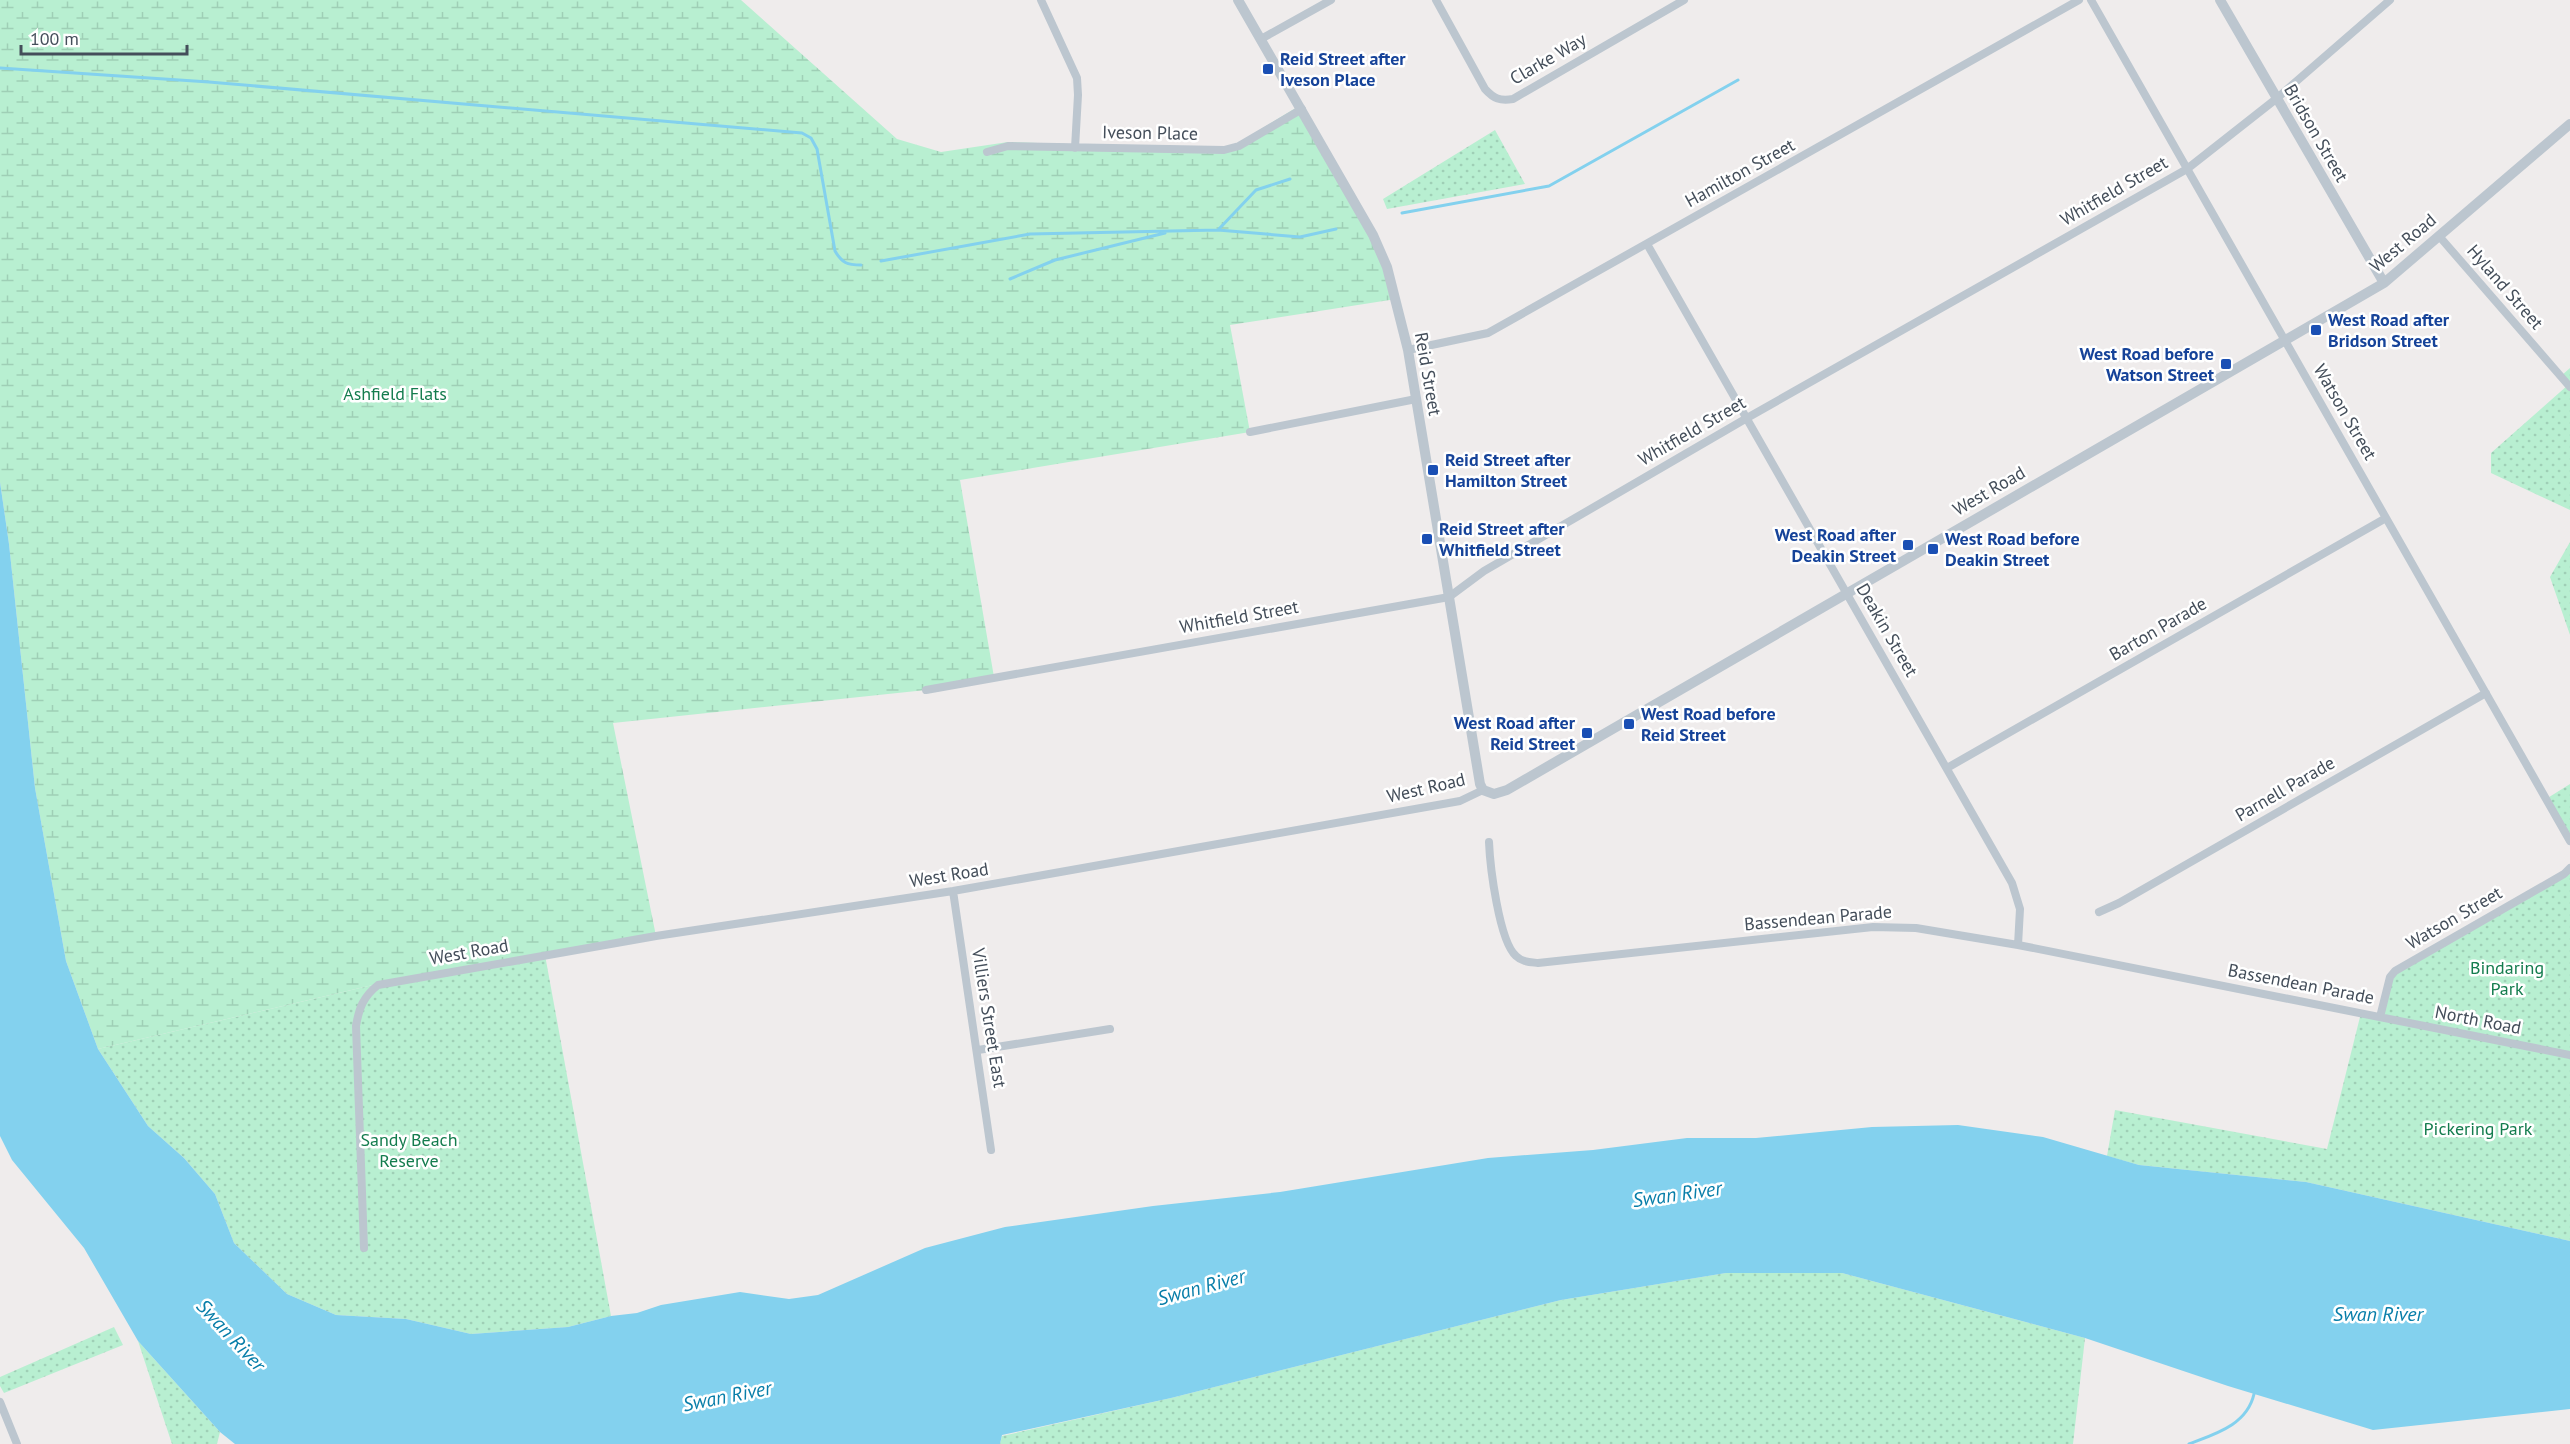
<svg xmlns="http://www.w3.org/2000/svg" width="2570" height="1444" viewBox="0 0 2570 1444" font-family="'PT Sans',sans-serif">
<defs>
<pattern id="green-dots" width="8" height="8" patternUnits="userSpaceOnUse" patternTransform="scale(1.5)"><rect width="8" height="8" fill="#b8efd1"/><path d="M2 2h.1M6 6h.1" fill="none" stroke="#9fcfb6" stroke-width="1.8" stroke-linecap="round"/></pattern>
<pattern id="wetland-marsh" width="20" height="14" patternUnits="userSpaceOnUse" patternTransform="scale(1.5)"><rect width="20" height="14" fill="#b8efd1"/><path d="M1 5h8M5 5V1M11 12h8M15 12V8" fill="none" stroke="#9fcfb6"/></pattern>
</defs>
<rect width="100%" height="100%" fill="#efecec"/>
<path fill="url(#green-dots)" d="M1495 130 1525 184 1387 209 1383 199Z
M2570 368V510L2491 473V453L2568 385 2561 376Z
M2570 542V635L2550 577Z
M2570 784V841L2546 799Z
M2570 868V1241L2306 1182 2139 1165 2107 1156 2115 1110 2327 1149 2361 1013 2380 1016 2390 977Z
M545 955 611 1316 568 1327 471 1334 406 1319 336 1315 287 1294 234 1243 215 1194 184 1158 148 1126 98 1049 390 981Z
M1726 1273H1842L2085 1338 2073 1444H1000L1002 1436 1171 1398 1561 1300Z
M114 1327 123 1345 4 1393 0 1386V1377Z
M138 1341 220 1432 217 1444H172Z"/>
<path fill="url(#wetland-marsh)" d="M0 0H741L897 139 941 152 1008 142 1215 149 1238 143 1299 106 1373 235 1396 299 1230 325 1250 432 960 480 994 677 926 690 613 723 656 936 390 981 98 1049 66 961 35 788 9 544 0 482Z"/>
<path fill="#83d1ee" d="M0 482 9 544 35 788 66 961 98 1049 148 1126 184 1158 215 1194 234 1243 287 1294 336 1315 406 1319 471 1334 568 1327 611 1316 637 1313 661 1305 740 1292 789 1299 818 1295 925 1248 1005 1227 1153 1206 1280 1192 1488 1158 1593 1150 1687 1138H1756L1872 1127 1958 1125 2043 1137 2139 1165 2306 1182 2570 1241V1409L2373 1430 2228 1386 2085 1338 1842 1273H1726L1561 1300 1171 1398 1002 1435 1000 1444H235L220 1432 138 1341 84 1248 12 1160 0 1136Z"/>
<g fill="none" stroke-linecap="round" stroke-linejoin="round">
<path stroke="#83d1ee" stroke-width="3" d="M0 68 209 82 802 133 811 138 817 149 835 251C842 263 847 265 861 265
M1402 213 1549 186 1738 80
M1218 230 1256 190 1290 179
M881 261 1030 234 1218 230 1300 237 1336 229
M1010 279 1055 260 1165 233
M2189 1444C2215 1434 2247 1425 2254 1394"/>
<path stroke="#bcc6cf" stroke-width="8" d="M1041 0 1077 78 1078 95 1075 148
M1436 0 1485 89C1494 99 1500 101 1513 99L1684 0
M2091 0 2570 841
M1261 39 1331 0
M987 152 1008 146 1224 150 1239 146 1302 109
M2439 236 2570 387
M1647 244 2012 883 2020 909 2018 945
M1408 350 1488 333 2079 0
M1250 432 1416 399
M926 690 1449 597 1484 571 1747 418 2187 169 2276 99 2390 0
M1947 768 2386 518
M1489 842C1490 866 1499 941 1516 956 1522 962 1530 962 1538 963L1873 927 1916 928 2018 945 2570 1055
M953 891 991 1150
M2099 912 2119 903 2486 693
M2380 1017 2390 977 2395 971 2564 874 2570 868
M978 1050 1110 1029
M364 1248 356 1026C359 1008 363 997 378 985L656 936 953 891 1460 801 1483 790
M0 1402 17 1444"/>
<path stroke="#bcc6cf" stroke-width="10" d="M1238 0 1373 235 1387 267 1408 350 1480 784 1483 790 1494 794 1507 790 2384 283 2570 124
M2220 0 2384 283"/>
</g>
<g fill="#1a4fb4" stroke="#fff" stroke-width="2">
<rect x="1262" y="63" width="12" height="12" rx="3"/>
<rect x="2310" y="324" width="12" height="12" rx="3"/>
<rect x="2220" y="358" width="12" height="12" rx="3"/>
<rect x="1427" y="464" width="12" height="12" rx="3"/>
<rect x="1421" y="533" width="12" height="12" rx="3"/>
<rect x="1902" y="539" width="12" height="12" rx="3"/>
<rect x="1927" y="543" width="12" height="12" rx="3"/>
<rect x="1623" y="718" width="12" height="12" rx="3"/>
<rect x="1581" y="727" width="12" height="12" rx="3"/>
</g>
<g text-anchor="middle" stroke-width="5" stroke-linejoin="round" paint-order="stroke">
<g font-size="18" font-weight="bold" fill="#164399" stroke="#fff" text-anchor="start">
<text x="1280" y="65">Reid Street after<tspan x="1280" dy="21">Iveson Place</tspan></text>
<text x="2328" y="326">West Road after<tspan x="2328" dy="21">Bridson Street</tspan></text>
<text x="2214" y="360" text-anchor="end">West Road before<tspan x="2214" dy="21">Watson Street</tspan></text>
<text x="1445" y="466">Reid Street after<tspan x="1445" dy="21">Hamilton Street</tspan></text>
<text x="1439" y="535">Reid Street after<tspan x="1439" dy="21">Whitfield Street</tspan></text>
<text x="1896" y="541" text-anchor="end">West Road after<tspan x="1896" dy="21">Deakin Street</tspan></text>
<text x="1945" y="545">West Road before<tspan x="1945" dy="21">Deakin Street</tspan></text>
<text x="1641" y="720">West Road before<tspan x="1641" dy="21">Reid Street</tspan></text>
<text x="1575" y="729" text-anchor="end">West Road after<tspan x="1575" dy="21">Reid Street</tspan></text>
</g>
<g font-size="18" fill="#444e5a" stroke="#fff">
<text transform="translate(1548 59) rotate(-30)" y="6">Clarke Way</text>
<text transform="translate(1150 133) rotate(1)" y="6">Iveson Place</text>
<text transform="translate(2316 133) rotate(60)" y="6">Bridson Street</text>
<text transform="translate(1740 173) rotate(-29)" y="6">Hamilton Street</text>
<text transform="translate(2114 191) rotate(-30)" y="6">Whitfield Street</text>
<text transform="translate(2403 243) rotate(-40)" y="6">West Road</text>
<text transform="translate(2505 287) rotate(49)" y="6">Hyland Street</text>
<text transform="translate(1428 374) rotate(80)" y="6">Reid Street</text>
<text transform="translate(2345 412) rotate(60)" y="6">Watson Street</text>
<text transform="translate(1692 431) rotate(-30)" y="6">Whitfield Street</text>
<text transform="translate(1989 491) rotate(-30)" y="6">West Road</text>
<text transform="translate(1239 617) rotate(-10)" y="6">Whitfield Street</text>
<text transform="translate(2158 629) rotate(-30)" y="6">Barton Parade</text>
<text transform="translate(1887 630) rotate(60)" y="6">Deakin Street</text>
<text transform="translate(1426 788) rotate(-13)" y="6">West Road</text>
<text transform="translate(2285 789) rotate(-30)" y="6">Parnell Parade</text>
<text transform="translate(949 875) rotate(-9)" y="6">West Road</text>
<text transform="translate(1818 918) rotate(-5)" y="6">Bassendean Parade</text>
<text transform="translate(2454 918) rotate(-30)" y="6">Watson Street</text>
<text transform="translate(469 952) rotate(-10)" y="6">West Road</text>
<text transform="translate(2301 984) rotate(11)" y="6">Bassendean Parade</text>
<text transform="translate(989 1018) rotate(81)" y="6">Villiers Street East</text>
<text transform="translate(2478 1020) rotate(11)" y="6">North Road</text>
</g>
<g font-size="18" fill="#147c4e" stroke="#fff">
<text x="395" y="400">Ashfield Flats</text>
<text x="2507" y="974">Bindaring<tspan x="2507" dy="21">Park</tspan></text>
<text x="2478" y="1135">Pickering Park</text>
<text x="409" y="1146">Sandy Beach<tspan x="409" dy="21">Reserve</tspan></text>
</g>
<g font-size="20" font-style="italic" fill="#087ea9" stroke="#fff">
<text transform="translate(1677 1194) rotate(-8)" y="7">Swan River</text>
<text transform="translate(1201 1287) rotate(-15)" y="7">Swan River</text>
<text x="2378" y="1321">Swan River</text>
<text transform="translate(231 1335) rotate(47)" y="7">Swan River</text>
<text transform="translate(727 1396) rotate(-11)" y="7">Swan River</text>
</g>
</g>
<path d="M21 45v9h166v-9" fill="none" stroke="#444e5a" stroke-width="3"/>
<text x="30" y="45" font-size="18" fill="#444e5a" stroke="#ffffff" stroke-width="4.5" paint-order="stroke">100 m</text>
</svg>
